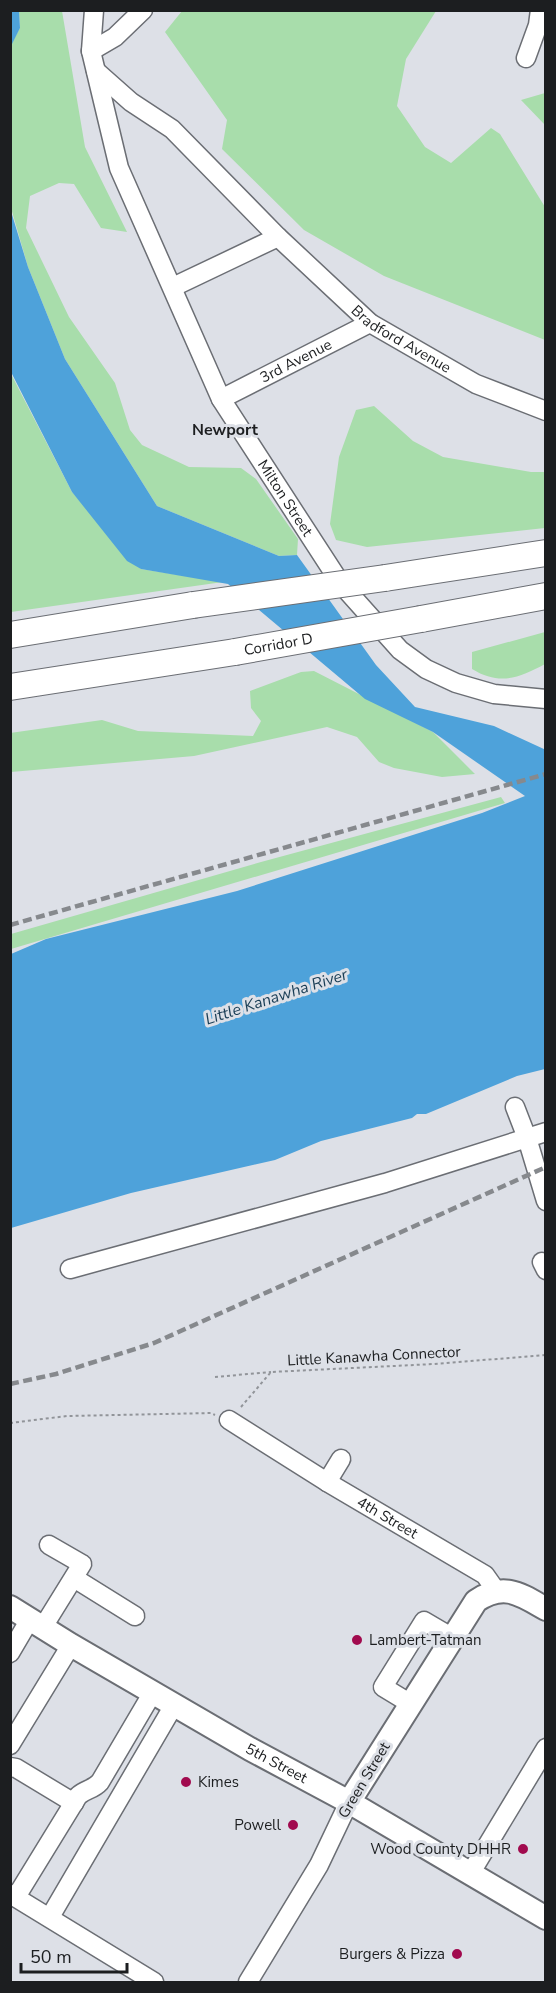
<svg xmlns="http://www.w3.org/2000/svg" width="556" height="1993" viewBox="0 0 556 1993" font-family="'Nunito Sans',sans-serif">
<rect width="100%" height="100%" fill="#dde0e7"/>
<path fill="#a8ddab" d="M19 11H62L85 147 127 232 101 228 74 184 59 183 30 196 26 228 69 317 115 383 130 430 142 445 189 467 241 468 256 479 298 539 297 555 279 556 157 506 65 359 28 267 11 208 10 46 20 28Z
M182 11H436L406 59 397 106 425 147 451 163 491 128 500 134 545 207V340L384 276 304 230 222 149 227 120 165 32Z
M545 93H546L545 125 521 100Z
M10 372 72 492 141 569 223 582 11 612Z
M374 406 413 441 443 457 531 472H545V528L367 547 336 540 330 524 339 457 356 410Z
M545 632V664C519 678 500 686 472 669V652Z
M314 671 433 732 475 774 442 777 394 768 379 762 357 737 327 727 194 756 11 772 10 733 102 720 138 731 253 736 261 721 251 708 250 691 301 672Z
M501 797 505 803 11 949V934L261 862Z"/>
<path fill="#4ea2da" d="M11 10 19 11 20 28 11 46Z
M10 208 28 267 65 359 157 506 279 556 297 555 376 665 415 707 494 726 546 750 545 1069 517 1076 426 1114H417L412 1118 321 1141 275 1160 131 1193 11 1228V954L46 939 237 891 482 813 525 796 433 732 365 699 228 584 141 569 127 561 72 492 11 372Z"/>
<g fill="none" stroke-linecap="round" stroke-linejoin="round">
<g stroke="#6b6e74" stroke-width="21">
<g id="minor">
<path id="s1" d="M94 10 91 51 119 168 221 399 341 584 400 650 426 669 456 683 494 694 546 699"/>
<path d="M91 51 115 37 143 10"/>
<path d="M526 58 538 25 540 10"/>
<path id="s2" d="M96 71 131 102 172 129 278 237 370 323 476 384 546 411"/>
<path d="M173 287 278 237"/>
<path id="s3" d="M221 399 370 323"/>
<path d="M515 1107 527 1138 546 1201"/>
<path d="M542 1262 546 1270"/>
<path d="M70 1269 385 1183 546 1132"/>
<path id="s4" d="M229 1420 327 1482 485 1575 497 1592"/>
<path d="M327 1482 341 1459"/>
<path d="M74 1578 135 1616"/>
<path d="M43 1627 82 1564 49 1545"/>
<path d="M10 1653 30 1619"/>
<path d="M411 1704 383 1687 424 1621 453 1638"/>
<path d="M10 1745 71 1645"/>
<path d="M10 1767 16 1768 74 1803"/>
<path d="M470 1874 546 1748"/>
<path d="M10 1894 154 1982"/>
<path d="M16 1897 78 1796C85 1789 93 1790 100 1782L153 1692"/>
<path d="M50 1917 174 1705"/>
<path d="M248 1982 319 1865 349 1802"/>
</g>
</g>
<g stroke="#6b6e74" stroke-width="26">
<g id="major">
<path id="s5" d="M10 1607 71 1645 250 1749 349 1802 546 1918"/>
<path d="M349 1802 476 1601C504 1582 520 1594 546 1609"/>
</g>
</g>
<g stroke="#6b6e74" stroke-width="28">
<path id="highway" d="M385 578 546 553
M421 619 546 596
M10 635 193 605
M10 687 235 652"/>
</g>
<path stroke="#919499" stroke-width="2" stroke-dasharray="3 3" stroke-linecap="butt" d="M215 1377 271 1372
M241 1407 271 1372 434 1364 546 1355
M10 1423 67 1416 211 1413 215 1415"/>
<use href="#minor" stroke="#fff" stroke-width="18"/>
<use href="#major" stroke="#fff" stroke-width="22"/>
<use href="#highway" stroke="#fff" stroke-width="26"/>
<path stroke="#86898d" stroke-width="4.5" stroke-dasharray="9 4.5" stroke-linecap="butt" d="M10 925 546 774
M10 1384 56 1374 154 1343 546 1167"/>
<g stroke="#6b6e74" stroke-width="28" stroke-linecap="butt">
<g id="highway-bridge">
<path d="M193 605 385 578"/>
<path id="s6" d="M235 652 421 619"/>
</g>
</g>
<use href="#highway-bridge" stroke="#fff" stroke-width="26"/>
</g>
<g fill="#a10a4e" stroke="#dde0e7" stroke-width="2">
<circle cx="357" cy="1640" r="6"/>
<circle cx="186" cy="1782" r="6"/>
<circle cx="293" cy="1825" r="6"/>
<circle cx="523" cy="1849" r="6"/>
<circle cx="457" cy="1954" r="6"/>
</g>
<g text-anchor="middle" stroke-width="6" stroke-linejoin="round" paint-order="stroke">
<g font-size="15" fill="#1c1e20" stroke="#dde0e7">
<text dy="5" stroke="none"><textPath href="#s2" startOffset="408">Bradford Avenue</textPath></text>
<text dy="5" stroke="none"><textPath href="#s3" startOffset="84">3rd Avenue</textPath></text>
<text dy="5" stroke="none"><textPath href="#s1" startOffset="532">Milton Street</textPath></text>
<text dy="5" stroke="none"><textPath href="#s6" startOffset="44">Corridor D</textPath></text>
<text transform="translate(374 1356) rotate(-3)" y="5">Little Kanawha Connector</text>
<text dy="5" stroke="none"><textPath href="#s4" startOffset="186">4th Street</textPath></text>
<text dy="5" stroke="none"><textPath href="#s5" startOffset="309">5th Street</textPath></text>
<text transform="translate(364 1780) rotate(-59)" y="5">Green Street</text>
</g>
<g font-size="15" fill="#1c1e20" stroke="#dde0e7" text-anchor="end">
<text x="369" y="1645" text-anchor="start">Lambert-Tatman</text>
<text x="198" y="1787" text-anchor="start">Kimes</text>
<text x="281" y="1830">Powell</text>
<text x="511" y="1854">Wood County DHHR</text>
<text x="445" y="1959">Burgers &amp; Pizza</text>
</g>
<g font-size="16" font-weight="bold" fill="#1c1e20" stroke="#dde0e7">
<text x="225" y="435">Newport</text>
</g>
<g font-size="16" font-style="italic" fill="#193d55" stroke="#dde0e7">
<text transform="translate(276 996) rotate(-18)" y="6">Little Kanawha River</text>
</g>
</g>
<rect width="556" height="1993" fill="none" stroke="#1c1e20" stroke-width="24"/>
<path d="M21 1963v9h106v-9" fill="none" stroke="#1c1e20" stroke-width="3"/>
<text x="30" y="1963" font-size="18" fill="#1c1e20" stroke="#dde0e7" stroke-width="4.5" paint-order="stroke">50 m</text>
</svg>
